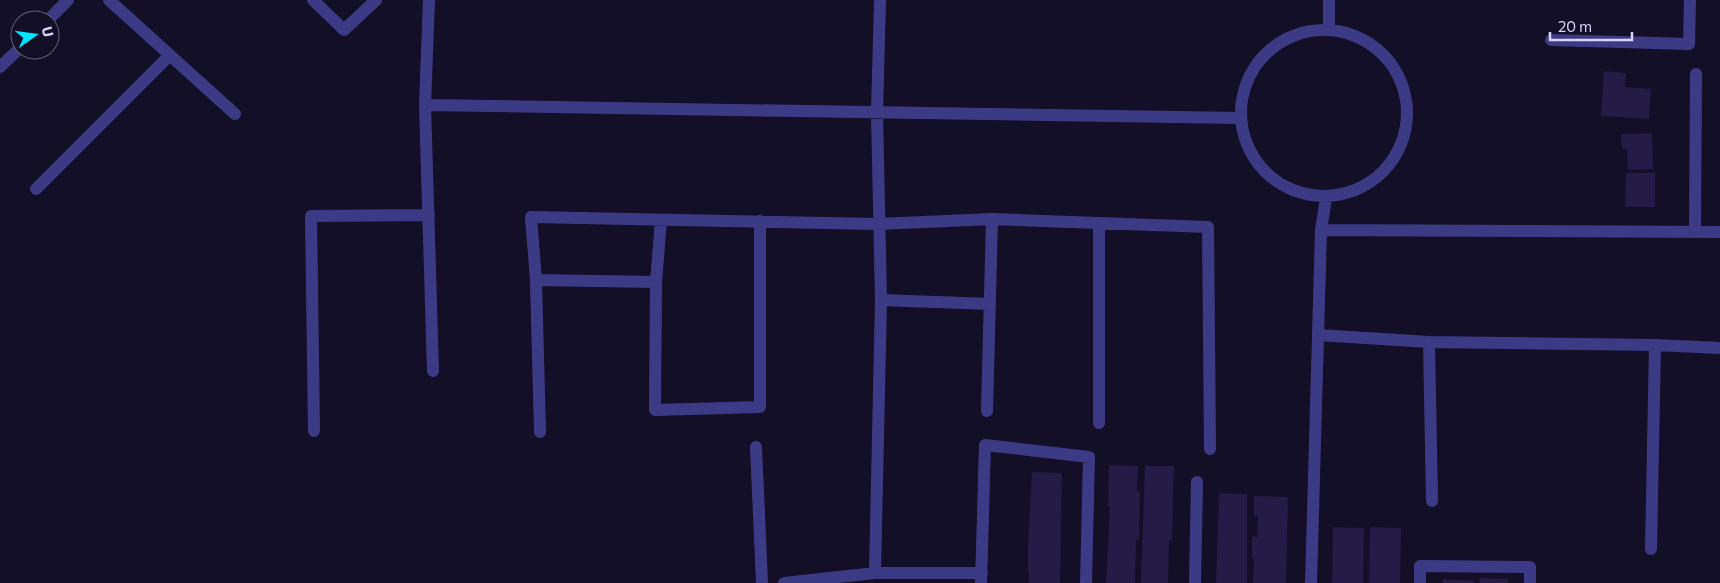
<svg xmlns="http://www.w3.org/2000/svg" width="1720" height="583" viewBox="0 0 1720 583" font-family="Commissioner,sans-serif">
<rect width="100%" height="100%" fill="#130f26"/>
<path fill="#241b47" d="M1604 71 1626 73 1625 87 1651 89 1649 119 1601 116Z
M1652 133 1653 169 1628 170 1627 149H1622L1621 134Z
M1626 173H1655V207H1625Z
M1109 465 1138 466 1137 492H1140L1139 540H1136L1135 583H1106L1110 507H1108Z
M1145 466H1174L1172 540H1169L1168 583H1141Z
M1032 472 1062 473 1060 583H1029V572H1028V543Z
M1219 493 1247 494V583H1216Z
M1254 496 1288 497 1286 583H1253L1254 558H1252V536L1257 537 1258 516H1254Z
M1333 527 1364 528 1363 583H1332Z
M1370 527 1401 528 1400 583H1369Z
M1480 578 1508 579V583H1479Z
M1443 579 1474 581V583H1443Z"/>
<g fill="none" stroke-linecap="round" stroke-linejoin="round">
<path stroke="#3d3a85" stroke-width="12" d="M109 0 235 114
M313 0 344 30 376 0
M429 0 425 105 433 371
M48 20 68 0
M1329 29V0
M1241 113a83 83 0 1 1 166 0a83 83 0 1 1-166 0Z
M1551 40 1689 44 1690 0
M0 67 20 48
M425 105 1240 118
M36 189 170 55
M661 220 656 282 655 410 760 407V221
M1099 223V423
M1321 230 1720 232
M1695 232 1696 74
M536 280 656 282
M881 300 990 304
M1318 335 1429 342 1655 345 1720 348
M1429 342 1432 501
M987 411 992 219
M314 431 311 216 429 215
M540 432 536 280 531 217 878 224 992 219 1208 227 1210 449
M756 447 762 583
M1651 549 1655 345
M875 573 881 300 877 113 880 0
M784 583 875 573H982
M981 583 985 445 1089 457 1086 583
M1195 583 1197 482
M1311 583 1321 230 1326 198
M1420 583V566L1530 567V583"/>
</g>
<g transform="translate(35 35) rotate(76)"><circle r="24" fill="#130f26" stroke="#625e7d"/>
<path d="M0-4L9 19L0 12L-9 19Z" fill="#00e5ff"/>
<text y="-8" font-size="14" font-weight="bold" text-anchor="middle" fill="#d9d4ff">U</text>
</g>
<path d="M1550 32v8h82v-8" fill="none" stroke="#d9d4ff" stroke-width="2.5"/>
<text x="1558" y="32" font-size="15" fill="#d9d4ff" stroke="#130f26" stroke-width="4" paint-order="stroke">20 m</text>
</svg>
